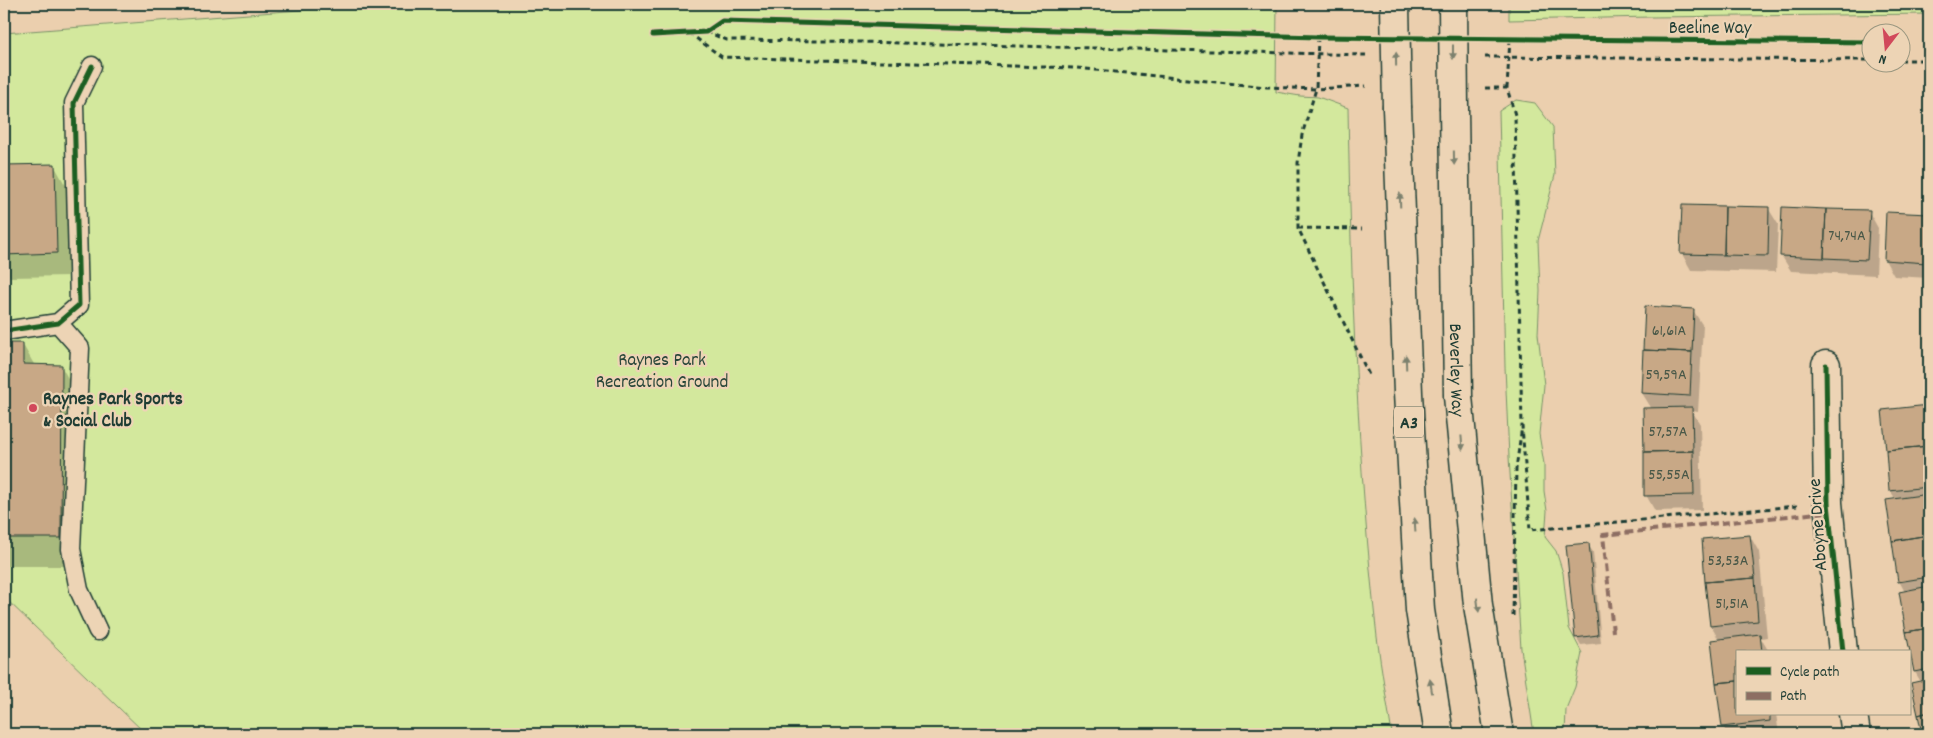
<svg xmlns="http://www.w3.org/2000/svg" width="1933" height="738" viewBox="0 0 1933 738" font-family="Dekko,sans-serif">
<rect width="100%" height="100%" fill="#ebcfae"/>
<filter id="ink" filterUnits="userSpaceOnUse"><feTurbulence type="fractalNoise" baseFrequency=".02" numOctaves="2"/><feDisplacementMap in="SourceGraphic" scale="10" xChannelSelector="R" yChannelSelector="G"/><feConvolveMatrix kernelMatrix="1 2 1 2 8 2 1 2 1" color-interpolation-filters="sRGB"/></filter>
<g filter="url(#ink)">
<path fill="#d3e89d" stroke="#799268" d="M377 4H1277L1276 92 1300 96 1318 97 1348 108C1351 284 1357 461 1377 637 1381 669 1387 702 1392 734H146L4 597V33Z
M1509 4H1929V14L1651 17 1509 20Z
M1516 100 1535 103 1553 127 1555 175 1538 241 1540 291 1538 334 1544 385 1539 434 1544 464V491L1547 511 1545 537 1556 551 1563 573 1569 628 1582 653 1575 687 1566 709 1565 734H1534L1521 649 1509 457 1505 367 1499 111Z"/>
<path fill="#0003" d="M54 165 67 188 70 276 10 277 4 266V167Z
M1768 208 1778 224 1776 272 1691 270 1682 254Z
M1869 212 1878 228 1876 275 1791 271 1781 255Z
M1887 213 1929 215V278L1894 276 1885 260Z
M1693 310 1703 326 1698 412 1692 411 1700 424 1702 510 1655 511 1646 495 1652 409 1642 393Z
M4 345H23L35 366H61L77 394V566H4Z
M1929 406V734H1923L1912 684 1921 682 1915 672 1905 592 1899 581 1896 500 1890 490 1883 411Z
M1750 536 1759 552 1767 637 1761 638 1769 652H1737V714H1776L1779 734H1727L1723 726 1719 640 1711 626Z
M1588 545 1593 552 1601 643 1581 645 1576 637Z
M4 729 10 734H4Z"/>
<path fill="#c8a886" stroke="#1f3d34" d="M55 164 57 253 4 255V165Z
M1682 205 1725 206 1724 255 1680 254Z
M1725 206 1769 207 1768 256 1724 255Z
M1782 207 1826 209 1824 258 1780 256Z
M1826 209 1870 210 1867 260 1824 258Z
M1886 212 1929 214 1927 263 1884 260Z
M1645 306 1694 309 1692 352 1643 350Z
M4 343H23V364L62 365 61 538H4Z
M1643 350 1692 352 1690 396 1641 393Z
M1929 405V446L1886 450 1882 410Z
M1692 407 1693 451 1644 452 1643 408Z
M1929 446V487L1889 491 1886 450Z
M1693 451 1694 495 1644 496V452Z
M1929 494V535L1892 541 1886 500Z
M1750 535 1755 578 1705 582 1702 539Z
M1929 535V577L1898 582 1892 541Z
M1589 543 1598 635 1575 638 1566 545Z
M1755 578 1758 621 1710 626 1705 582Z
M1929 586V628L1906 632 1899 592Z
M1929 628V669L1914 672 1906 632Z
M1760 634 1762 652H1737V681L1716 683 1711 640Z
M1929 679V712L1918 715 1911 683Z
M1737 681V714H1770V721L1722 727 1716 683Z
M1929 712V734H1922L1918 715Z"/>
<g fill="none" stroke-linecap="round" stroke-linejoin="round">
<g stroke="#1f3d34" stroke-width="21">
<path id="lane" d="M58 323 80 348 71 549 79 590 98 631
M4 331 58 323 79 305 74 103 92 66"/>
</g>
<g stroke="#1f3d34" stroke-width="31">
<path id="street" d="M1826 365 1828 503 1843 652
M1853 714 1856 734"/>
</g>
<g stroke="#1f3d34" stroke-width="31">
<g id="highway">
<path d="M1397 108 1408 393 1420 610 1439 734"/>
<path id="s1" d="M1454 109 1458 396 1478 605 1499 734"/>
</g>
</g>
<path stroke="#1f3d34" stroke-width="3" stroke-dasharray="5 4" stroke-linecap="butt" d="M706 32 727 40 822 41 1366 55
M689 33 722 57 1076 68 1267 87 1316 89 1366 86
M1318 37 1316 89 1302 135 1298 163V228L1370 377
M1510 39 1507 88 1515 115 1522 426
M1485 57 1870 60
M1900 60H1929
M1485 88H1507
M1298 228 1362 229
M1513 616 1516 469 1522 426 1530 530 1797 506"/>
<use href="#lane" stroke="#edd4b5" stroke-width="18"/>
<use href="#street" stroke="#edd4b5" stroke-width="28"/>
<use href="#highway" stroke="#edd4b5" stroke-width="28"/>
<g stroke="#1f3d34" stroke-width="31" stroke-linecap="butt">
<path id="highway-bridge" d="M1395 4 1397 108
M1453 4 1454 109"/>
</g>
<use href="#highway-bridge" stroke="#edd4b5" stroke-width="28"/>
<path stroke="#8d6e63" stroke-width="4" stroke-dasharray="8 4" stroke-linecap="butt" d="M1613 632 1603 535 1828 512"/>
<g stroke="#edd4b5" stroke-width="8">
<path id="cycleway" d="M653 35 706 32 722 21 1318 37 1870 42
M4 331 58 323 79 305 74 103 92 66
M1826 365 1828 503 1843 652"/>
</g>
<use href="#cycleway" stroke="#1b5e20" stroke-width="5"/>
</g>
<defs><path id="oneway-solid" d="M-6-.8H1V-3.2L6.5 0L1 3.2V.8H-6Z" transform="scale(1.25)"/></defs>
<g fill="#7c816e">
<use href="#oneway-solid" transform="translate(1453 52) rotate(90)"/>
<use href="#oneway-solid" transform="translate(1396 59) rotate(-91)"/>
<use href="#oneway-solid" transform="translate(1454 158) rotate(89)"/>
<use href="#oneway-solid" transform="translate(1400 200) rotate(-92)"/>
<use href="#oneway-solid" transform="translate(1406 362) rotate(-92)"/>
<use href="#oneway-solid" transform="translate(1462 443) rotate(85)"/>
<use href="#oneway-solid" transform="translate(1415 525) rotate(-93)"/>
<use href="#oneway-solid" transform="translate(1478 605) rotate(83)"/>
<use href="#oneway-solid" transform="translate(1431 686) rotate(-99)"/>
</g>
</g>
<circle fill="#d1495b" stroke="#edd4b5" stroke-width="2" cx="33" cy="408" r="5"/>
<g text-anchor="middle" stroke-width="4.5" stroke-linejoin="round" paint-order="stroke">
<g font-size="16" fill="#495848">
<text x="1847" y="240">74,74A</text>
<text x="1669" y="335">61,61A</text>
<text x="1666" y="379">59,59A</text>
<text x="1668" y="436">57,57A</text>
<text x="1669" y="479">55,55A</text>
<text x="1728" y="565">53,53A</text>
<text x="1732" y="608">51,51A</text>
</g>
<rect fill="#edd4b5" stroke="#5d6a5b" stroke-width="1" x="1394" y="406.5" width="30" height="31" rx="4"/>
<g font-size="18" font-weight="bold" fill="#1f3d34">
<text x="1409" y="428">A3</text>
</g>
<g font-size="19" fill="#1f3d34" stroke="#edd4b5">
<text x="1710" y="33">Beeline Way</text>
<text dy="7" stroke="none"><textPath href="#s1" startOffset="261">Beverley Way</textPath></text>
<text transform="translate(1816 525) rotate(-94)" y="7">Aboyne Drive</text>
</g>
<g font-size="19" fill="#284639" stroke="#edd4b5">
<text x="662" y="365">Raynes Park<tspan x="662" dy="22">Recreation Ground</tspan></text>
</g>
<g font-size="19" font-weight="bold" fill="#1f3d34" stroke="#edd4b5" text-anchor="start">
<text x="43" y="404">Raynes Park Sports<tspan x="43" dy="22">&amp; Social Club</tspan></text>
</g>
</g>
<rect width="1933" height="738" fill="none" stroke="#edd4b5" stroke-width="20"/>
<rect x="10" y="10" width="1913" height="718" fill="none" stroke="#1f3d34" stroke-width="2" filter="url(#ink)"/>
<rect x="1736" y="650" width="175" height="65" fill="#edd4b5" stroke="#9b9881"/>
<rect x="1746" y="667" width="25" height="8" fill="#1b5e20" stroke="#9b9881"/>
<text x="1780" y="676" font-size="15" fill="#1f3d34">Cycle path</text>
<rect x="1746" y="692" width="25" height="8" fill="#8d6e63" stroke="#9b9881"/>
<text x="1780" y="700" font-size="15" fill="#1f3d34">Path</text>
<g transform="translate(1886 48) rotate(196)"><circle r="24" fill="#edd4b5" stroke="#9b9881"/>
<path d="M0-4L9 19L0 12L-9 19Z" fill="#d1495b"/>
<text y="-8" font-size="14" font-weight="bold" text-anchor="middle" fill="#1f3d34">N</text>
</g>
</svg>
